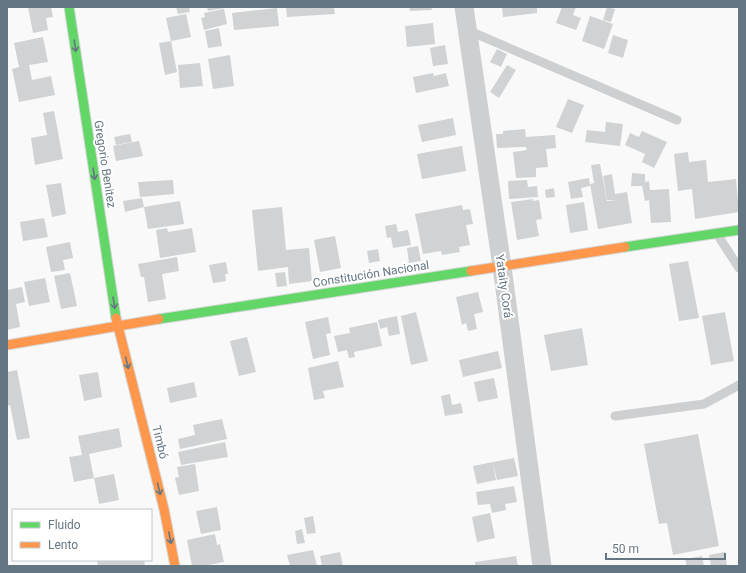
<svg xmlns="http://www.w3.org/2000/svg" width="746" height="573" viewBox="0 0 746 573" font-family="Roboto,sans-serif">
<rect width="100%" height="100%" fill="#f9f9f9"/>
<path fill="#d0d2d3" d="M28 7H51L53 17 46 18 48 30 33 33Z
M176 7H189L190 12 178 14Z
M207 7H225V8L208 11Z
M286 7H334L335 14 287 17Z
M409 7H431L432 10 410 11Z
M502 7H537V13L503 17Z
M562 7H576L573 15 581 18 576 30 556 23Z
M607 7 615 9 611 22 603 20Z
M277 8 279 26 234 30 232 13Z
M224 9 227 24 204 30 201 18 205 17 204 13Z
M186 14 191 37 171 41 166 18Z
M590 16 613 24 604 49 582 41Z
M433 23 435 44 407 47 405 26Z
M219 28 222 46 208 48 205 31Z
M613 35 628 40 623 58 608 53Z
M43 37 48 62 29 65 32 80 51 76 55 95 19 102 12 69 19 67 14 43Z
M171 41 177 72 165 75 159 43Z
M445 45 448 64 433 66 430 48Z
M497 49 507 54 501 67 490 62Z
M230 55 234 86 213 89 208 59Z
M200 63 203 86 180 88 178 65Z
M507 65 516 70 499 98 490 92Z
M433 73 434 76 446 73 449 86 416 93 413 77Z
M568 99 584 105 572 133 556 127Z
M54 111 63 159 35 165 31 138 47 135 43 113Z
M453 118 456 135 422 142 418 125Z
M606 122 623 124 620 146 585 142 587 130 605 132Z
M525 129 526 137 555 135 556 148 546 149 548 167 536 168V177L516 178 513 152 527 150 526 147 497 148 496 134H503V131Z
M642 131 667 142 654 168 642 162 645 154 625 145 630 133 639 137Z
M130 134 132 142 116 145 114 137Z
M139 141 143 156 116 161 113 146Z
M462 146 466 171 422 179 417 154Z
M688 152 689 162 706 160 708 182 736 179 739 212 695 219 692 189 678 191 674 154Z
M600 164 607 201 617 200H607L603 176 612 174 615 194 627 192 632 223 598 229 590 184 594 183 591 165Z
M632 173 645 174V182L649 181 650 190 669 189 671 222 651 223 649 200 645 201 642 186H631Z
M589 178 590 186 581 188 583 197 571 199 568 182Z
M173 180 174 194 140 197 138 182Z
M527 180 528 187 537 186 538 197 509 199 508 181Z
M61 183 66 214 52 217 46 185Z
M554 188 555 197 546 198 545 190Z
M142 198 144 207 180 201 184 224 148 229 144 207 125 212 123 201Z
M533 199V201L539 200 542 219 536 220 539 236 517 240 511 202Z
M584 202 588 230 570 233 566 205Z
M462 205 463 210 470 209 473 224 466 225 470 245 459 247 460 252 442 255 441 251 423 254 415 214Z
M282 207 286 250 309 248 312 281 289 284 288 267 258 271 252 210Z
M44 218 48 237 23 241 20 222Z
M396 224 398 232 408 230 411 245 393 248 391 237 387 238 385 226Z
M167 228 168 232 192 228 196 252 160 258 156 230Z
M335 236 341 268 320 272 314 240Z
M70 242 73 258 63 260 65 270 51 272 46 247Z
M418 246 421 261 409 263 407 248Z
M378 249 380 261 369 263 367 251Z
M177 257 179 271 162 274 166 299 148 302 144 277H141L138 264Z
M688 261 699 318 679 321 669 264Z
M226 262 228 274H225L226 281 213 283 209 265Z
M285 272 287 286 277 287 275 273Z
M70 273 77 306 61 309 54 276Z
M45 278 50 302 29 306 24 282Z
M22 287 25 302 16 304 20 327 7 330V290Z
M478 292 483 312 474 314 477 329 468 331 466 323 462 325 456 297Z
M416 312 428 361 411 365 401 316Z
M725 312 734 361 711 365 702 316Z
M397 316 400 334 389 336 387 327 380 329 378 320Z
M328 317 331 333 326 334 330 355 313 359 305 322Z
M377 322 382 346 354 352 355 357 349 358 347 350 338 352 334 336 350 333 349 328Z
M582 328 588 365 551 371 544 335Z
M247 337 256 372 239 376 230 341Z
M498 351 502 368 463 377 459 360Z
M338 361 344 387 323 391 325 398 314 400 308 368Z
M17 370 30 438 17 440 10 405 7 406V372Z
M98 372 102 397 84 401 79 375Z
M494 378 498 398 478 402 474 382Z
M194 382 197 397 170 403 167 388Z
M450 394 452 405 461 403 463 413 445 416 441 396Z
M222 419 227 439 180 449 178 439 195 435 193 425Z
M119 428 122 447 89 454 94 478 114 474 119 500 99 504 94 478 74 482 69 457 82 455 78 436Z
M698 434 719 546 673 555 667 523 659 524 644 444Z
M225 442 228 457 181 465 178 452Z
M514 458 518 476 497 480 493 462Z
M493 462 496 480 477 484 473 466Z
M195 464 199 491 179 495 175 478 179 477 177 467Z
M514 486 517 502 505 504 506 510 492 513 490 504 478 505 476 492Z
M217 507 221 530 201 534 196 511Z
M490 513 495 538 477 542 472 517Z
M313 516 316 533 307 534 304 518Z
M302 529 305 543 297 544 295 531Z
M215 534 217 545 220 544 224 562 203 566H192L187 540Z
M313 550 317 566H290L287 555Z
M340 552 343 566H322L320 556Z
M725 552 727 566H711L709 555Z
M516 556 518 566H475V562Z
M702 556 704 566H687L685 559Z
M97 560H144L145 566H98Z"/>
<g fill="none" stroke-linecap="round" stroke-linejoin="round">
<g stroke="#d5d6d7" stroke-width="11">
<path id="fast" d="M69 7 116 318
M625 247 739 230
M159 319 471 271"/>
</g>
<g stroke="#d5d6d7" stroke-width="11">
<path id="slow" d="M471 271 625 247
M116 318 164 509 175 566
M7 345 159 319"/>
</g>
<path stroke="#cecfd0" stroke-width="9" d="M467 30 677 120
M717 234 739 268
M615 416 704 404 739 385"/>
<path stroke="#cecfd0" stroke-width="19" d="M464 7 502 267 542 566"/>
<use href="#fast" stroke="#63d668" stroke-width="9"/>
<use href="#slow" stroke="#ff974d" stroke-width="9"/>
</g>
<defs><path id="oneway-shaft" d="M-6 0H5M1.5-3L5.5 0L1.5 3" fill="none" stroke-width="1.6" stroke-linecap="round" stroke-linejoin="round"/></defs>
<g stroke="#657683">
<use href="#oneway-shaft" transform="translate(75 46) rotate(81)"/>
<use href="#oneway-shaft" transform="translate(94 174) rotate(81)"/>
<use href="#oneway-shaft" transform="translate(114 303) rotate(81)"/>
<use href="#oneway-shaft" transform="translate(127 363) rotate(76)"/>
<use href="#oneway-shaft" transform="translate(159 489) rotate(76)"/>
<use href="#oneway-shaft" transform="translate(170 538) rotate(79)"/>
</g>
<g text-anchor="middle" stroke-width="4" stroke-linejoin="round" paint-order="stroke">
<g font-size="12" fill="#657683" stroke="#fff">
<text transform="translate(105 164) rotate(81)" y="4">Gregorio Benitez</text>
<text transform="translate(371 274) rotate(-9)" y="4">Constitución Nacional</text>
<text transform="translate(504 286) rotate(82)" y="4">Yataity Corá</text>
<text transform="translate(160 442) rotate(76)" y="4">Timbó</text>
</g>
</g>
<rect width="746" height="573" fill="none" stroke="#657683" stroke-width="16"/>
<rect x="12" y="509" width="140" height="52" fill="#ffffff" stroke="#c1c8cd"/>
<rect x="20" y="522" width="20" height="6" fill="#63d668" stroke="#c1c8cd"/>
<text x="48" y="529" font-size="12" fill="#657683">Fluido</text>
<rect x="20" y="542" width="20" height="6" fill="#ff974d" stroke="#c1c8cd"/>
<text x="48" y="549" font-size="12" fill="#657683">Lento</text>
<path d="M606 553v6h119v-6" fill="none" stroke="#657683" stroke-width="2"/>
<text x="612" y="553" font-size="12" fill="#657683" stroke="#ffffff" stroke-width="3" paint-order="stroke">50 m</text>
</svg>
